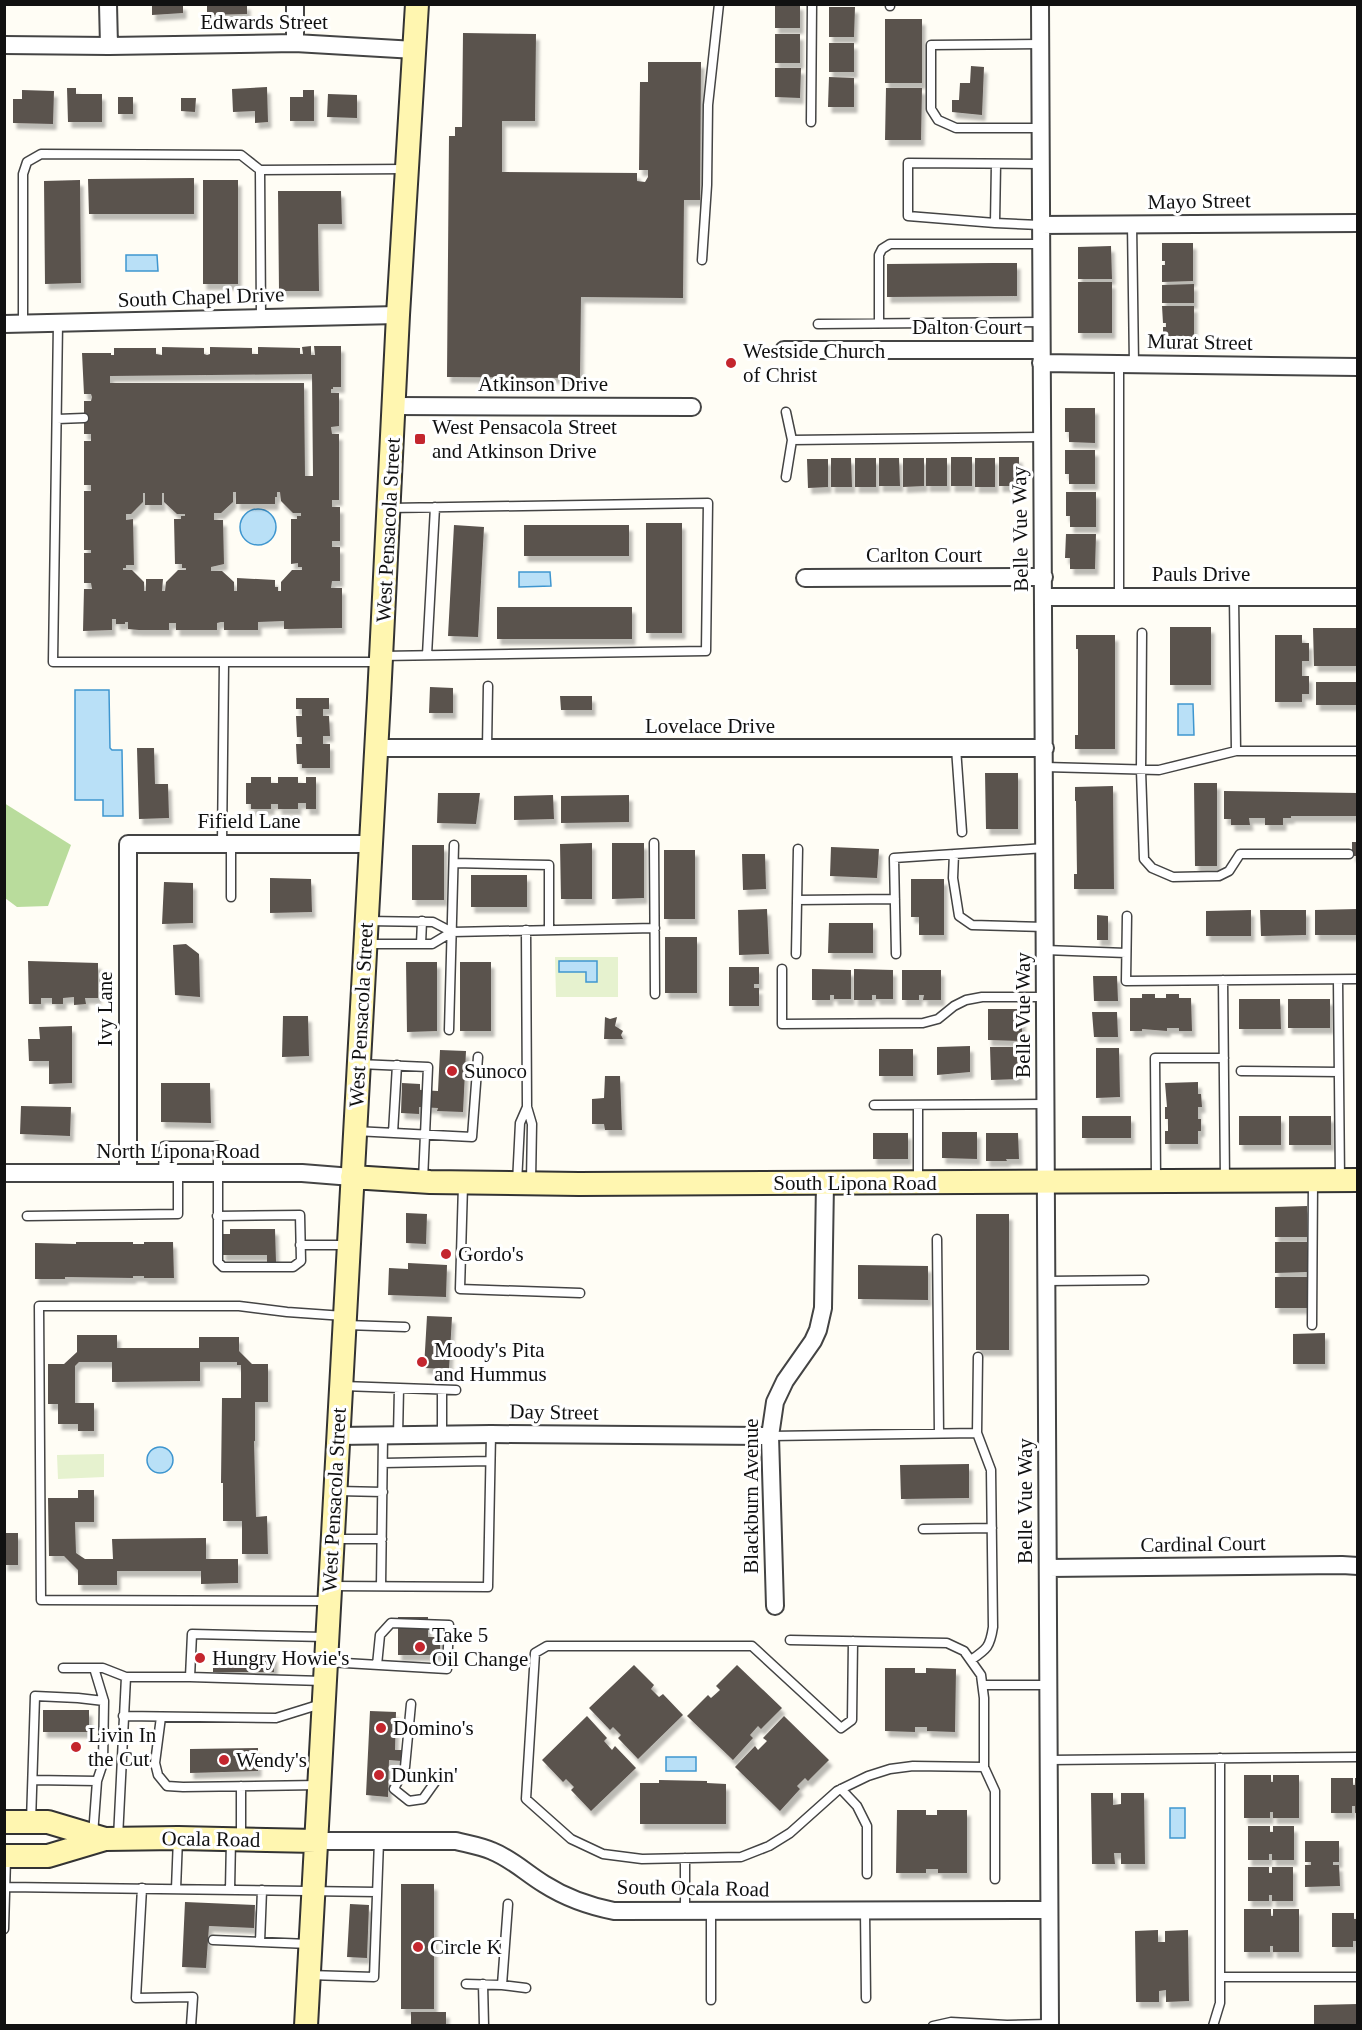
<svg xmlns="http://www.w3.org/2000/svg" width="1362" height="2030" viewBox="0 0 1362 2030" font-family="Georgia,serif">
<defs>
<filter id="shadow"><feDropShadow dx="3.5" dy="6" stdDeviation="1.5" flood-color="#0004"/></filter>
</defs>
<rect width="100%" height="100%" fill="#fffdf5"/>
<path fill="#b9dc9c" d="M4 803 71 845 48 906 17 907 5 898Z"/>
<path fill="#e6f2cf" d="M555 957H618V997H556Z
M104 1454V1477L58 1479 57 1455Z"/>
<path fill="#b9e0f7" stroke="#3f96cf" stroke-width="1.5" d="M126 255H157L158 271H126Z
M240 527a18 18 0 1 1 36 0a18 18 0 1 1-36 0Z
M519 572H550L551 586 519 587Z
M75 690H109L110 748 112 750H122L123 816H103V800H75Z
M1178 704H1193L1194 735H1178Z
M559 961H597V982H586V972H559Z
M147 1460a13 13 0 1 1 26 0a13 13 0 1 1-26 0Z
M666 1757H696V1771H666Z
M1170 1808H1185V1838H1170Z"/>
<path fill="#5a524d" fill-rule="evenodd" filter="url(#shadow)" d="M152 4H183V13L152 15Z
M207 4H247V14L207 15Z
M775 4H800V28H775Z
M829 7H855L854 37H829Z
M885 19H922V83H885Z
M463 33 536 34 535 121H502V172L637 173V181L645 182 648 177V170H639L640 82H648V62H701L700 200H684L683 298 581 297 580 378 447 377 449 136H455V127H462Z
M775 34H800V63H775Z
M829 43H854V72H829Z
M971 66 984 67 982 115 952 112V100H959L960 83H970Z
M775 68H801L800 98 775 97Z
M829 77 854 78V107H828Z
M267 87 268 122 255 123V111L233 112 232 89Z
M67 88H76V94H102V122H68Z
M886 88H922L921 140H885Z
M22 90 54 91 53 124 13 123V99H22Z
M303 90H314V121H290V97H303Z
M328 94 357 95V118L327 117Z
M118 97H133V114H118Z
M181 98H196L195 112 181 111Z
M194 178V214H89L88 179Z
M80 180 81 283 45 284 44 181Z
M203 180H238V284H203Z
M278 191H341L342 224H318L319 291H279Z
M1162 243H1193V281L1162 282V265H1165V261H1162Z
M1111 246 1112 279H1078V247Z
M993 263H1017V296L887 297V264Z
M1078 282H1112V333H1078Z
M1194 284V303H1162V285Z
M1162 306H1194V344H1163V327H1166V323H1163Z
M311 346V355H315L314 346H341V387H333V389H331V393H339V426L331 427 332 434H339V500H332V507H340V541H332V547H340V581H332L331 588H342V628L284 629V621L258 622V630H224V622H221L217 623V630H176V623H169V630H139L128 629V622H125V624H116V619H112V630L83 631 84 589H92L91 583H84V553H91V550H84V491H91V485H84V441H91V434H84V401H91L92 397 91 394H84L82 353H111V355H114V348H156V354L162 355V347L204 348V354L207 355 210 354V347L252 348V354H258V347L300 348V354H303L302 347ZM312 374 313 476H305L304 383H110V376ZM233 492H236V504H275V497H277V492H280L281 501 293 513H301V516H297V519H291V564L298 563V567H302V570H292L281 582V591H278V587H275V580L237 578V591H234V582L222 571H211V567L224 564 223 520H214V513H221L233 502ZM143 493H145V505H162V493H164V502L177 514H185V516H181V519H174L175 564H182V568H186V570H178L166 582 165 591H162L163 579H146V591H144V582L132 570H123V568H126V565H134L133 519 126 520V514H131L143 502Z
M1065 408H1095V443L1069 442V432H1065Z
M1065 450H1095V484H1069V474H1065Z
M951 457H972V486H951Z
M999 457H1019V486H999Z
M831 458H851L852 487H831Z
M855 458H876V487H855Z
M879 458H899L900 486H879Z
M903 458H924V486L903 487Z
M926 458H947V486H926Z
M975 458H995V487H975Z
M807 459H828V487L808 488Z
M1066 492H1096V527H1070V516H1066Z
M646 523H682V633H646Z
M454 525 484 527 478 637 448 636Z
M524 525H629V556H524Z
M1066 534H1096L1095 569H1070V558H1065Z
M497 607H632V639H497Z
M1170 627H1211V685H1170Z
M1313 628H1358V666H1314Z
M1076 635H1115V749H1075V735H1078V649H1076Z
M1275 635H1302V643H1309V661H1302V676H1309V694H1302V702H1275Z
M1316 682H1358V705H1316Z
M430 687 453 688V713H429Z
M560 696H592V710H561Z
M296 698H329V709H323V716H329L330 736H323V744H330V768H302V764H297L296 744H302V737H297L296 716H302V709H296Z
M137 748H154L155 784H168L169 818 139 819Z
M985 773H1018V829H986Z
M251 777H271V783H278V777H298V783H306V777H316V809H306V803H298V809H278V804H271V809H251V804H246V783H251Z
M1194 783H1217V866H1195Z
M1113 786 1114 889H1074V874H1077L1076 801H1075V787Z
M1224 791 1358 793V816H1291V818H1283V825H1265V818H1249L1250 825H1231V819H1224Z
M438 793H480L476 824 437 823Z
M553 795 554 819 514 820V796Z
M629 795V822L561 823V796Z
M1352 842H1358V856H1352Z
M592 843V899H561L560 844Z
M612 843H644V898L612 899Z
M412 845H444V900H412Z
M831 847 879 849 877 878 830 876Z
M664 850H695V919H664Z
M742 854H765L766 889 743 890Z
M471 875H527V907H471Z
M270 878 311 879 312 912 270 913Z
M911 879H944V935H919V917H911Z
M164 882 193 883V923L162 924Z
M767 909 769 954 739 955 738 910Z
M1358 909V935H1315V910Z
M1251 910V936H1206V911Z
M1260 910H1306V935L1261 936Z
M1097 915 1108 916V940H1097Z
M829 923H873V953H828Z
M665 937H697V993H665Z
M186 944 199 954 200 997 175 995 173 945Z
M28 961 98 963V998H85L86 1004 74 1005V997L63 998V1004H52V998H41V1004H29Z
M406 962H437V1031L407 1032Z
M460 962H491V1031H460Z
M729 967H759V984H754V988H759V1006H729Z
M812 969 851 970V999H834V995H830V1000H812Z
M854 969 893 970V999H876V995H872V1000H854Z
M902 970H941V1000H923L924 995H919V1000H902Z
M1093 976H1117L1118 1001H1094Z
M1142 994H1155V998H1166V994H1179V998H1191L1192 1031H1179V1028H1167V1031L1142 1029V1031H1130V998H1142Z
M1239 999H1280L1281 1029H1239Z
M1288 999H1330V1028H1288Z
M988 1009H1022V1041L988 1040Z
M1092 1012H1117L1118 1037H1094Z
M283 1016H308L309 1056 282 1057Z
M605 1017 610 1019 617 1017 615 1026 623 1031 621 1035 623 1039H604Z
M72 1026V1083L49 1084V1061H29L28 1039H40L39 1027Z
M970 1046V1072L937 1075V1047Z
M990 1047H1016L1019 1079 991 1080Z
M1096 1048H1119L1120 1097 1096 1098Z
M879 1049H913V1076H879Z
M440 1050 466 1051 463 1112 437 1111 438 1108 419 1107V1114L401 1113 402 1083 420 1084V1090L438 1091Z
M605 1076H620L622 1130H605L604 1124H592V1099L604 1098Z
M1198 1082V1094H1201L1202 1107H1198V1119H1201V1131H1198V1144H1165V1131H1168V1119H1165V1107H1167L1165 1083Z
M161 1083H210L211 1123 161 1122Z
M21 1106 71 1107 70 1136 20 1134Z
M1082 1116H1131V1138H1082Z
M1239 1116H1281V1145H1239Z
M1289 1116H1331V1145H1289Z
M942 1132H977V1159L942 1158Z
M873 1133H908V1159H873Z
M986 1133H1018L1019 1159H1006L1007 1161H986Z
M1307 1206V1237H1275V1207Z
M406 1213 427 1214 426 1244 406 1243Z
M976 1214H1009V1350H976Z
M230 1229H275L276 1262H267V1255H222V1234H230Z
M76 1242H133V1244H144V1242H173L174 1278H144V1276H133V1278L65 1277V1279H35V1243L76 1244Z
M1275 1242H1307V1272L1275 1273Z
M408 1263 447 1265 446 1297 388 1295 389 1268 408 1269Z
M858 1265 928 1266V1300L858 1299Z
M1275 1277H1307V1308H1275Z
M427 1316 452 1317 449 1369 424 1368Z
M1325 1333V1364H1293V1334Z
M77 1335H117V1348H199V1337H239V1351L252 1364H268V1402H255V1441H254L256 1517 267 1516 268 1554H242V1521H223V1483H221L222 1398H241V1365H237V1362H200V1381L112 1382V1362H79L75 1366V1403H94V1431H78V1424H58V1404H48V1364H64L77 1352Z
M969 1464V1498L901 1499 900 1465Z
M78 1490H94V1522H75L76 1553 85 1559H113L112 1539 206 1538V1559H238V1583L201 1584V1571H117V1585H78V1570L64 1556H49L48 1498H78Z
M4 1533H18V1565H4Z
M398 1617H428V1637H440V1655H398Z
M274 1655V1672H213V1656Z
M634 1665 654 1685 651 1689 659 1697 663 1694 683 1715 638 1759 618 1738 621 1735 613 1727 610 1730 589 1708Z
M737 1665 782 1708 761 1729 758 1726 750 1735 753 1738 733 1760 687 1716 708 1695 711 1698 720 1690 716 1686Z
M885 1668H915V1673H926V1668L956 1669 955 1732 927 1731V1727H915V1732L885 1731Z
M43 1710H89V1732H43Z
M370 1711 396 1712 395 1750H403L402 1761 389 1760 388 1797 366 1795Z
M587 1716 607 1738 604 1741 612 1750 615 1746 636 1768 591 1811 571 1790 574 1787 566 1779 563 1782 542 1760Z
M784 1716 829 1760 808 1781 805 1778 797 1786 800 1789 780 1811 735 1767 755 1746 758 1750 767 1741 763 1738Z
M258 1748V1771L190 1773V1749Z
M1244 1775H1271V1782H1273V1775H1299V1818H1273V1812H1270V1818H1244Z
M1331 1778H1353V1785H1355V1778H1358V1813H1355V1806H1352V1813H1331Z
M659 1780 707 1781V1783L726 1784V1824H640V1783H659Z
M1091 1793H1113V1805L1121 1804V1793H1144L1145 1864H1121V1853H1114L1115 1864H1092Z
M897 1810H926V1815H937V1810H967V1873H938V1869H926V1873H896Z
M1248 1826H1270V1832H1273V1826H1294V1860H1272V1854H1269V1860H1248Z
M1305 1841H1339V1862H1333V1865H1339L1340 1886 1305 1887V1865H1311V1862H1305Z
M1248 1867H1269V1873H1272V1867H1293V1901H1272V1895H1269V1901H1248Z
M401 1884H434V2009H401Z
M185 1902 255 1905 254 1928 209 1926 206 1968 182 1967Z
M350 1904 369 1905 367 1958 347 1957Z
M1244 1909H1271V1916H1273V1909H1299V1952H1273V1946H1270V1952H1244Z
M1332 1913H1354V1919H1358V1941H1353V1947H1332Z
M1158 1930V1942H1165V1931L1188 1930 1189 2001 1166 2002V1990L1159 1991V2002H1136L1135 1931Z
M1358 2004V2026H1314V2005Z
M411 2012H446V2026H411Z"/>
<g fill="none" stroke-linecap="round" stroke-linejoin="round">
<g stroke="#444" stroke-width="11">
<path id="lane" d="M890 6V4
M1041 44 931 45V109L938 120 956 128H1041
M811 122 812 4
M260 170 261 317
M995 223 996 164
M1132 224 1134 364
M1040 225 995 223 908 216V163L1041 164
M702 260 707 185 708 105 719 4
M58 323 53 662H380
M879 323V255L882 249 890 244H1041
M23 324V174L27 162 41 154 241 155 260 170 407 169
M818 324 1041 322
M1119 364V597
M57 419 84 418
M792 440 1041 437
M786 477 792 440 786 412
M1142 633 1141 770 1144 859 1152 868 1173 877 1219 876 1229 871 1240 854H1349
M427 655 435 507
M381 656 706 651 708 503 390 508
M487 748 488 686
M956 748 962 832
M1236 751H1358
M1045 767 1159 770 1236 751 1234 597
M654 843 655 994
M222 844 224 662
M231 844V897
M954 854 953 878 959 916 972 925 1045 927
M454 863 549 865V930
M797 900 895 899
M1127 916 1126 981 1358 979
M367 921 433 922 452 932 655 928
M526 930 527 1107 532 1124 531 1181
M366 944H432L452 932
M421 944 422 921
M1045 950 1126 953
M796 954 798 849
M896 954 894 858 1045 848
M782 969V1024L923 1023 938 1019 954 1006 966 1000 982 997H1046
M1223 980 1225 1181
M1338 980 1340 1180
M449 1030 454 845
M359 1064 428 1067 423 1180
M1241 1071 1339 1072
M874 1105 1046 1104
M918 1105V1182
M355 1131 472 1137 478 1057
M393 1133 397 1065
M163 1173 164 1146H218V1262L223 1267H293L301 1261 300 1215 217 1216
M1156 1180 1155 1058H1224
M517 1183 520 1123 527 1107
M463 1185 460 1289 580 1293
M27 1216 178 1214V1173
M937 1239 939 1433
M300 1245H348
M1047 1281 1144 1280
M346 1325 405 1327
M1312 1325 1313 1182
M343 1386 456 1390
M442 1435V1390
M398 1436 399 1388
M770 1436 977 1433
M383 1463 490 1461
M338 1491 383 1492
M923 1529 992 1528
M334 1539H382
M331 1586 488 1587 491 1434
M381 1586 383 1436
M328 1601 41 1600 39 1306H239L287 1312 344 1316
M790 1640 947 1643 964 1651 981 1675 984 1698V1767L995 1791V1879
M853 1641 852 1720 841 1728 752 1646H547L535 1653 526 1799 571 1839 603 1854 642 1859 741 1857 769 1846 790 1833 837 1791 868 1776 890 1769 913 1766 984 1767
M971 1660C987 1649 990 1647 993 1627L991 1470 977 1433 978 1357
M328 1662 447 1669 449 1625 391 1623 380 1635 377 1665
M63 1668H103L126 1677
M190 1677 192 1634 325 1637
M983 1685H1049
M411 1704 405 1767 394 1789 409 1801 423 1799 440 1775
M123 1716 276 1718 321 1704
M161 1717 155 1763 158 1775 167 1786 183 1787 319 1785
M1049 1760 1358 1757
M33 1780 97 1781
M841 1789 857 1806 867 1826V1874
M31 1822 35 1696 78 1698 104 1701
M93 1835 97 1781 103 1763 104 1701 94 1668
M241 1837V1786
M118 1838 126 1677H190L323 1681
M685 1858V1911
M6 1887 377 1892
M142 1888 136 1998 193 1997 191 2026
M176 1889 178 1838
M230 1890 231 1839
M711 1911V2000
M865 1911 866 1998
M4 1929 6 1858
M213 1940 309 1944
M260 1942 262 1890
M309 1975 374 1977 379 1841
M1220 1977H1358
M466 1984 502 1985 508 1904
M483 1984 484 2026
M502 1985 526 1988
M933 2026 951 2022 1007 2025 1050 2024
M1213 2026 1220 2003V1758"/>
</g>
<g stroke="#444" stroke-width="20">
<path id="street" d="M108 4 109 46
M295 4V43
M1040 4C1042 678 1048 1352 1050 2026
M4 45 109 46 295 43 415 50
M1040 225 1358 223
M4 324 398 315
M784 350H1041
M1041 363 1358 367
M394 406 692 407
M805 578 1044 577
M1044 597H1358
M376 748H1045
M4 1173H302L352 1177
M128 1173V844H371
M337 1436 491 1434 770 1436
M1048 1568 1342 1565 1358 1566
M775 1606 770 1436 775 1402 785 1381 813 1341 818 1330 823 1308 825 1183
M316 1841H456C468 1844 481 1846 492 1851 512 1859 526 1873 544 1884 566 1898 589 1906 614 1911L1049 1910"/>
</g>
<g stroke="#333" stroke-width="26">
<path id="secondary" d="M352 1177 430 1182 579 1184 1358 1180
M4 1822H48L105 1839
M4 1856H48L105 1839 178 1838 316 1841
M306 2026 379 698 398 315 417 4"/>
</g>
<use href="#lane" stroke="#fff" stroke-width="8"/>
<use href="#street" stroke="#fff" stroke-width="16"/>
<use href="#secondary" stroke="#fff6b0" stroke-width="22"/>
</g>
<g fill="#c4262e" stroke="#fff" stroke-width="2">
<circle cx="731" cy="363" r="6"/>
<rect x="414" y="433" width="12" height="12" rx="3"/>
<circle cx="452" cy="1071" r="6"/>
<circle cx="446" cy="1254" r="6"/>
<circle cx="422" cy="1362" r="6"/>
<circle cx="420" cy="1647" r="6"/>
<circle cx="200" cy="1658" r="6"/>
<circle cx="381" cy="1728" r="6"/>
<circle cx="76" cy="1747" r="6"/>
<circle cx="224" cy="1760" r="6"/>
<circle cx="379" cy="1775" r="6"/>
<circle cx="418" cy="1947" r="6"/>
</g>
<g text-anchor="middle" stroke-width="6" stroke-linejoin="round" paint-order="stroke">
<g font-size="21" fill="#111" stroke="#fff">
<text x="264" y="29">Edwards Street</text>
<text transform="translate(1199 201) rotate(-1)" y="7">Mayo Street</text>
<text transform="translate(201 297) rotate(-2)" y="7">South Chapel Drive</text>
<text x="967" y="334">Dalton Court</text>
<text transform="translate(1200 342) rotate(1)" y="7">Murat Street</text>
<text x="543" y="391">Atkinson Drive</text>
<text transform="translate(1020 529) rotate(-91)" y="7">Belle Vue Way</text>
<text transform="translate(388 530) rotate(-87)" y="7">West Pensacola Street</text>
<text x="924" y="562">Carlton Court</text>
<text x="1201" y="581">Pauls Drive</text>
<text x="710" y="733">Lovelace Drive</text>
<text x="249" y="828">Fifield Lane</text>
<text transform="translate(105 1009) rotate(-90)" y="7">Ivy Lane</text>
<text transform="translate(361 1015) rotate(-87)" y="7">West Pensacola Street</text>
<text transform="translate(1023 1015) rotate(-90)" y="7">Belle Vue Way</text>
<text x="178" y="1158">North Lipona Road</text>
<text x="855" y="1190">South Lipona Road</text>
<text transform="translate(554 1412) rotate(1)" y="7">Day Street</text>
<text transform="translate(751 1496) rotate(-90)" y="7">Blackburn Avenue</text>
<text transform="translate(334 1500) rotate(-87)" y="7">West Pensacola Street</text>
<text transform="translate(1025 1501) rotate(-90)" y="7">Belle Vue Way</text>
<text transform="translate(1203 1544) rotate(-1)" y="7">Cardinal Court</text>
<text transform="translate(211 1839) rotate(1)" y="7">Ocala Road</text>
<text transform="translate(693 1888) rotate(1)" y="7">South Ocala Road</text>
</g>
<g font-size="21" fill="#111" stroke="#fff" text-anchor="start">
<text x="743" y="358">Westside Church<tspan x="743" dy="24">of Christ</tspan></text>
<text x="432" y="434">West Pensacola Street<tspan x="432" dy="24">and Atkinson Drive</tspan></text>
<text x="464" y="1078">Sunoco</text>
<text x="458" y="1261">Gordo's</text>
<text x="434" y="1357">Moody's Pita<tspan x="434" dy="24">and Hummus</tspan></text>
<text x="432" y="1642">Take 5<tspan x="432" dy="24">Oil Change</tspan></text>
<text x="212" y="1665">Hungry Howie's</text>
<text x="393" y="1735">Domino's</text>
<text x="88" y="1742">Livin In<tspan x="88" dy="24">the Cut</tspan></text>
<text x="236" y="1767">Wendy's</text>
<text x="391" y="1782">Dunkin'</text>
<text x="430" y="1954">Circle K</text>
</g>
</g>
<rect width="1362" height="2030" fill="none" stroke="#111111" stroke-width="12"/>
</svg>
